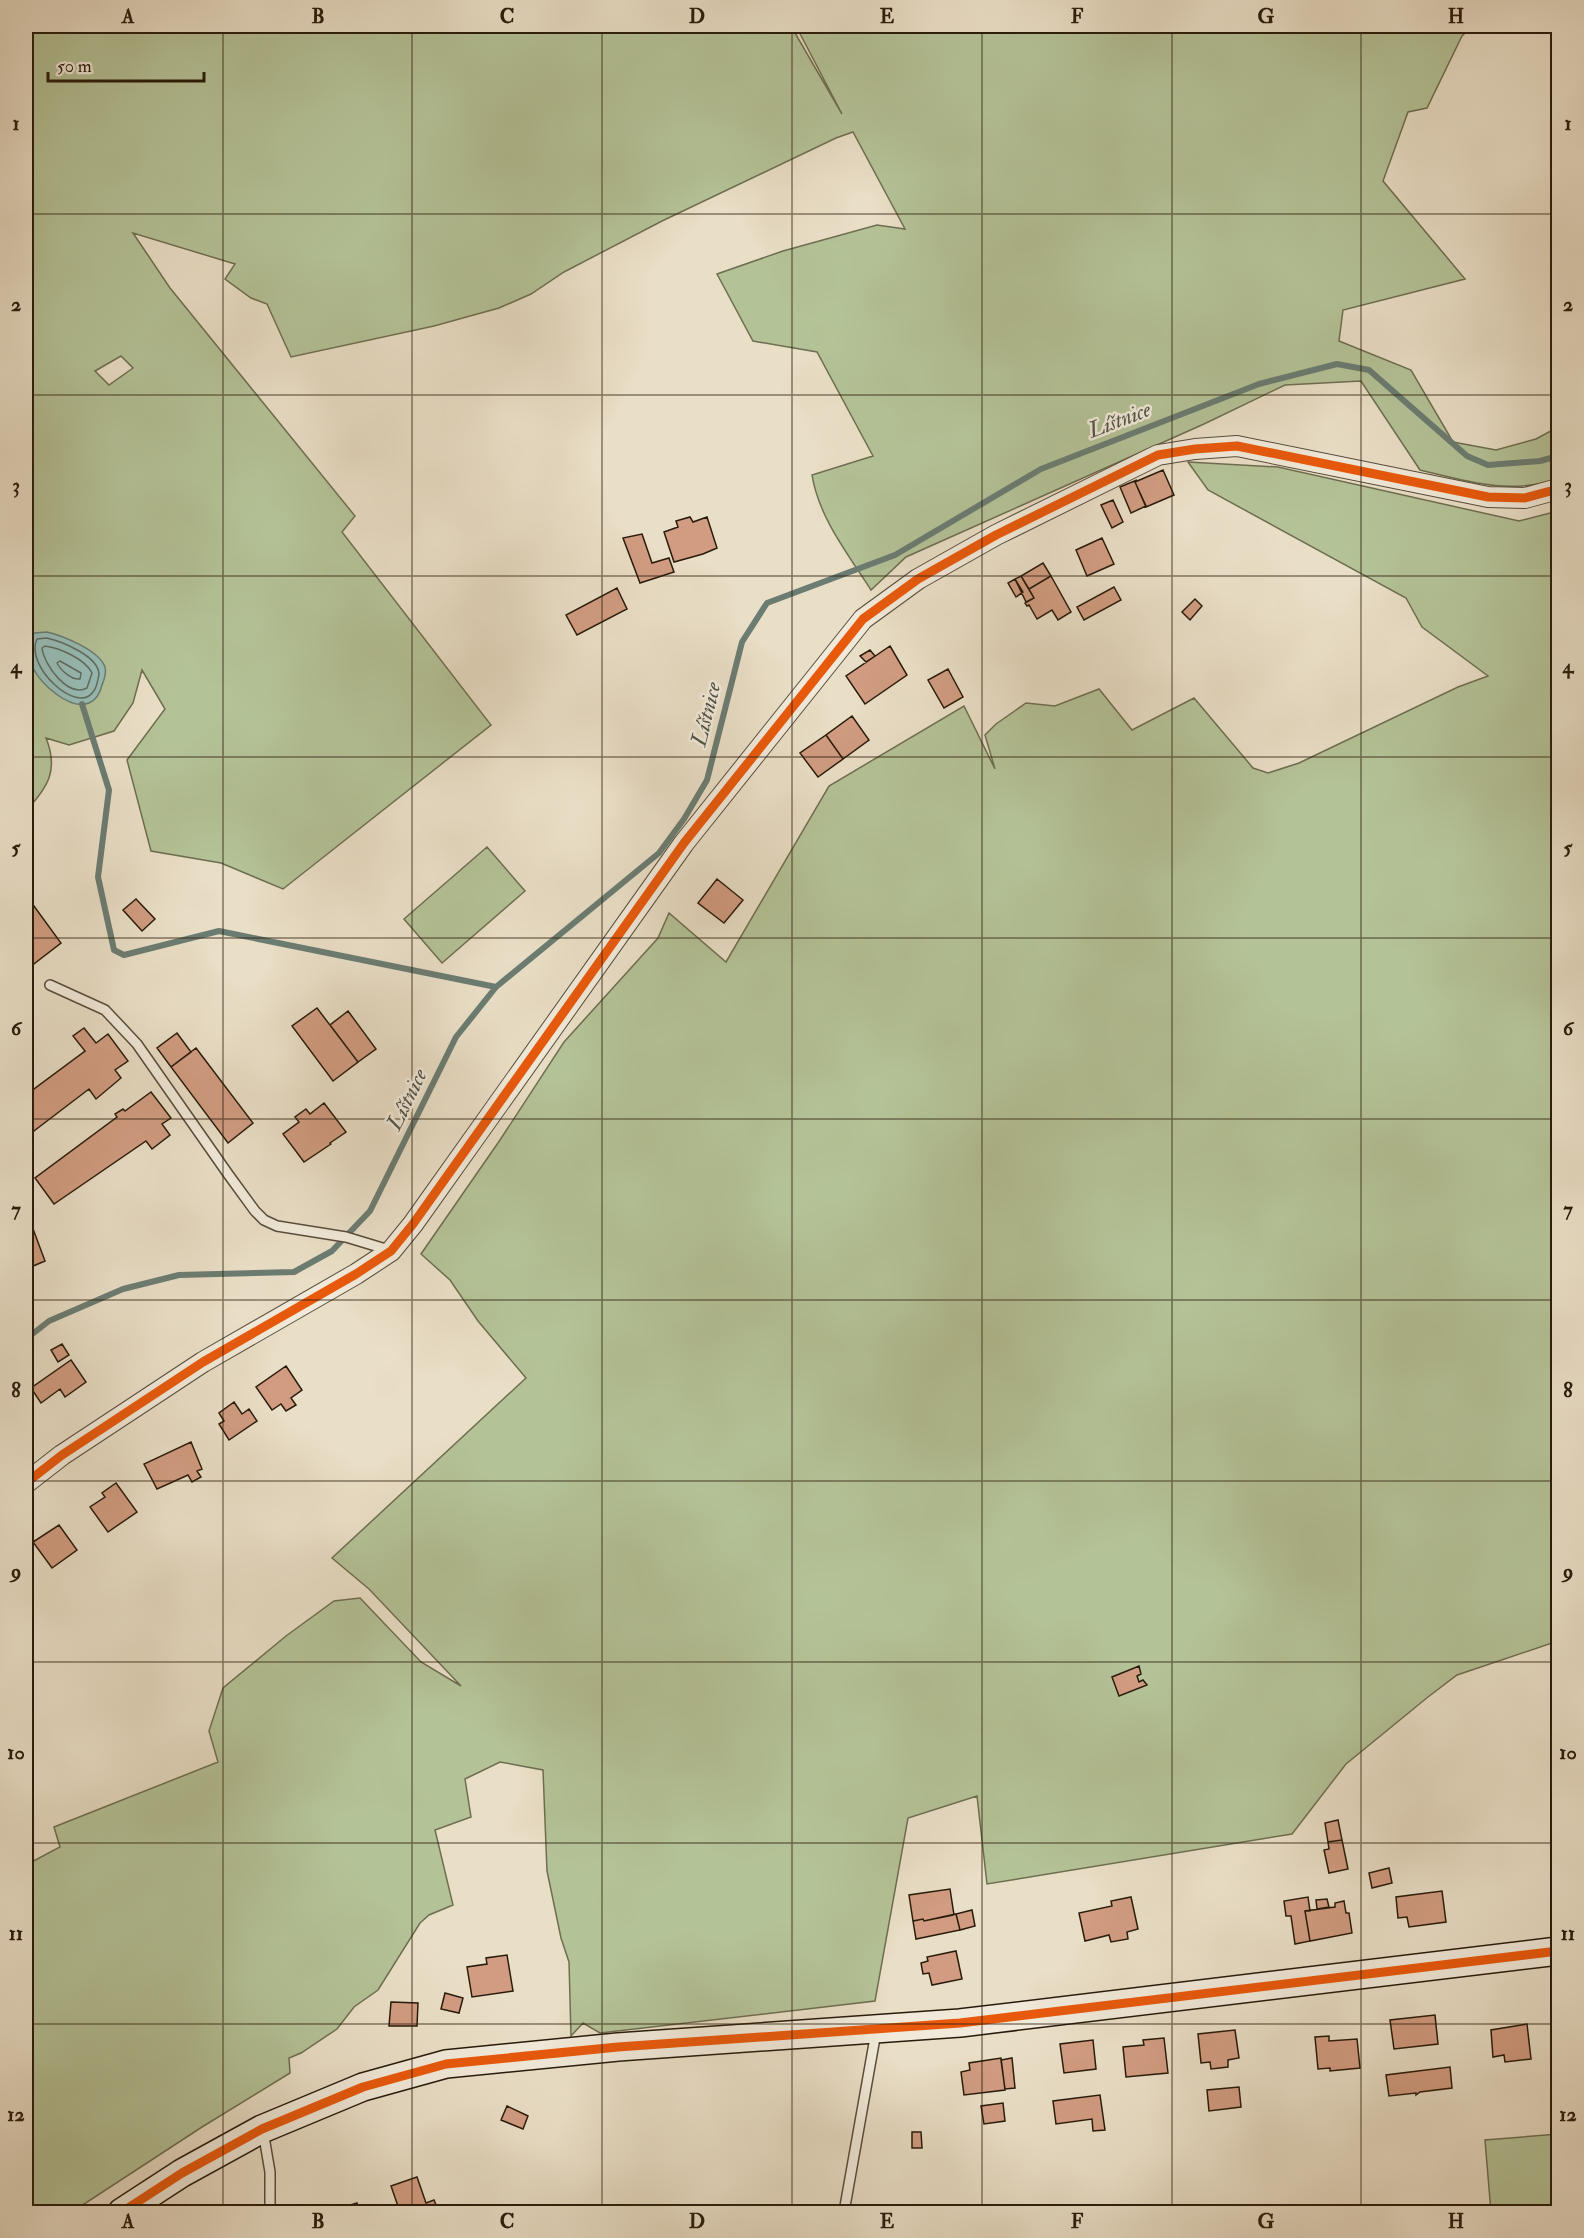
<svg xmlns="http://www.w3.org/2000/svg" width="1584" height="2238" viewBox="0 0 1584 2238" font-family="'IM FELL Double Pica',serif">
<rect width="100%" height="100%" fill="#e9dec6"/>
<filter id="stains"><feTurbulence type="fractalNoise" baseFrequency=".00333" numOctaves="4"/><feColorMatrix values="0 0 0 0 .2 0 0 0 0 .09 0 0 0 0 .02 0 0 0 .5 -.17"/></filter>
<radialGradient id="worn" r=".72"><stop offset=".6" stop-color="#630" stop-opacity="0"/><stop offset="1" stop-color="#630" stop-opacity=".3"/></radialGradient>
<path fill="#b4c297" stroke="#6e6e51" stroke-width="1.5" fill-rule="evenodd" d="M26 26H791L842 114 796 26H1472L1462 36 1427 108 1408 112 1383 181 1465 279 1343 310 1339 341 1411 370 1453 442 1496 450 1536 439 1558 427V480C1507 494 1470 482 1420 470L1361 381 1285 385 1204 424 906 557 871 590C848 554 819 518 812 475L873 456 817 352 753 341 717 274 783 251 877 225 905 229 853 132 836 138 662 221 564 272 531 294 499 308 434 326 291 357 267 304 251 298 225 279 235 264 133 233 170 288 355 516 342 532 491 725 283 889 221 863 151 851 127 760 165 709 142 670 133 703 114 731 69 745 46 738C59 770 48 787 26 811ZM121 356 133 368 109 385 95 371Z
M1188 462 1278 467 1519 521 1558 511V1641L1457 1675 1428 1697 1346 1764 1292 1834 987 1884 977 1796 908 1818 875 2001 600 2033 583 2023 571 2036 569 1962 561 1938 547 1871 543 1770 500 1762 465 1779 471 1817 435 1830 453 1905 429 1915 420 1923 378 1990 354 2007 337 2029 301 2053 289 2058 290 2073 202 2127 72 2212H26V1865L60 1847 54 1827 218 1762 209 1731 223 1688 286 1636 334 1601 360 1598 421 1662 461 1686 369 1589 332 1558 526 1378 478 1321 450 1280 421 1254 500 1140 564 1042 658 938 669 913 726 962 829 786 964 706 995 769 985 735 996 724 1026 703 1055 706 1099 689 1132 730 1194 698 1253 768 1268 773 1299 763 1458 687 1488 676 1422 627 1406 598 1208 490Z
M487 847 525 891 442 963 404 919Z
M1558 2134V2212H1491L1485 2140Z"/>
<path fill="#97bcb6" stroke="#6b7c72" stroke-width="1.5" d="M47 632C63 636 99 650 105 667 107 673 104 680 102 685 100 693 97 700 89 703 70 711 41 684 33 668 28 656 26 644 34 633Z"/>
<g fill="none" stroke-linecap="round" stroke-linejoin="round">
<path stroke="#606c60" stroke-width="1.5" d="M47 638C63 642 98 656 99 674 98 679 97 688 93 692 77 715 24 666 37 639Z
M45 646C60 648 85 659 92 673L87 688C68 698 44 665 42 648Z
M60 661 81 673 80 679C72 680 61 671 57 663Z"/>
<path stroke="#6b7c72" stroke-width="6" d="M82 704 109 790 98 877 114 950 124 955 219 931 496 987
M26 1339 49 1321 123 1289 179 1275 294 1272 332 1251 370 1211 456 1037 496 987 659 853 684 819 707 780 742 642 767 603 895 555 1041 469 1259 384 1337 364 1369 370 1467 456 1488 465 1540 461 1558 456"/>
</g>
<path fill="#d19c81" stroke="#291b0b" stroke-width="1.5" d="M1163 470 1174 495 1146 507 1135 482Z
M1137 480 1135 482 1146 506 1131 513 1120 487Z
M1113 500 1123 522 1112 528 1101 505Z
M690 517 693 522 707 517 717 548 703 554 674 562 664 532 678 527 676 521Z
M642 534 652 563 669 558 674 572 640 583 623 538Z
M1102 538 1114 564 1087 576 1076 550Z
M1043 563 1051 576 1029 589 1021 576Z
M1021 576 1034 598 1026 602 1015 579Z
M1051 576 1071 612 1058 620 1052 610 1037 619 1029 605 1027 606 1025 603 1034 598 1029 589Z
M1015 579 1023 592 1016 597 1008 583Z
M1114 587 1121 600 1084 620 1077 607Z
M617 588 627 609 577 635 566 615Z
M1195 599 1202 606 1190 620 1182 612Z
M890 646 907 675 865 704 846 676Z
M870 650 875 656 866 662 860 656Z
M948 669 963 697 944 708 928 680Z
M852 716 869 740 843 759 826 735Z
M826 735 843 759 818 777 800 753Z
M717 879 743 900 724 923 698 903Z
M136 899 155 919 142 931 123 910Z
M31 902 61 943 26 970V906Z
M317 1008 358 1062 333 1081 292 1026Z
M348 1011 376 1049 358 1062 330 1025Z
M84 1028 96 1043 108 1034 128 1061 115 1070 121 1078 96 1099 89 1089 26 1137V1095L85 1051 73 1036Z
M177 1033 191 1052 171 1067 157 1048Z
M196 1048 253 1123 228 1143 171 1067Z
M151 1092 171 1118 162 1124 170 1135 152 1149 146 1141 54 1204 35 1178 117 1117 115 1114 123 1109 125 1111Z
M324 1103 346 1132 330 1143 331 1144 304 1162 283 1134 299 1122 295 1117 306 1109 310 1114Z
M26 1210 45 1261 26 1269Z
M62 1344 69 1355 58 1362 51 1350Z
M71 1360 86 1382 65 1397 60 1389 41 1403 31 1388Z
M286 1366 302 1390 291 1398 296 1405 286 1411 281 1404 272 1410 256 1387Z
M234 1402 242 1414 249 1409 257 1421 229 1440 219 1424 224 1421 219 1413Z
M191 1442 202 1469 197 1471 201 1477 192 1482 188 1475 157 1489 144 1464Z
M116 1483 137 1512 108 1532 90 1507 105 1497 102 1493Z
M59 1525 77 1550 52 1568 33 1542Z
M1139 1666 1141 1674 1137 1676 1139 1682 1143 1680 1147 1685 1119 1696 1112 1677Z
M1338 1820 1342 1840 1328 1842 1325 1823Z
M1342 1840 1348 1869 1329 1873 1324 1850 1329 1849 1328 1842Z
M1389 1868 1392 1883 1372 1888 1369 1873Z
M950 1889 954 1915 924 1921 923 1919 913 1921 909 1895Z
M1442 1891 1446 1922 1409 1927 1407 1917 1398 1918 1396 1897Z
M1131 1897 1138 1929 1127 1932 1128 1939 1111 1942 1109 1935 1085 1941 1079 1913 1112 1906 1111 1901Z
M1308 1897 1310 1911H1305L1310 1941 1295 1944 1291 1916H1286L1284 1901Z
M1327 1899 1329 1907 1317 1909 1316 1900Z
M1344 1901 1346 1913H1349L1352 1933 1310 1941 1305 1911 1335 1907V1903Z
M972 1910 975 1926 960 1930 956 1914Z
M956 1914 960 1930 916 1939 913 1921 923 1919 924 1921Z
M956 1951 962 1979 932 1985 929 1973 923 1974 921 1963 928 1961 927 1957Z
M507 1955 513 1991 472 1997 467 1967 487 1964 486 1958Z
M445 1993 463 1998 459 2013 441 2009Z
M391 2002 418 2003 417 2026H389Z
M1435 2015 1438 2044 1394 2049 1390 2020Z
M1527 2024 1531 2059 1505 2062 1504 2055 1493 2057 1491 2030Z
M1235 2030 1239 2058 1228 2060V2067L1211 2069 1210 2062 1201 2063 1198 2034Z
M1329 2036V2041L1357 2039 1360 2068 1330 2071V2068L1318 2069 1315 2037Z
M1164 2038 1168 2073 1126 2077 1123 2047 1144 2045 1143 2040Z
M1093 2040 1096 2069 1064 2073 1060 2044Z
M1001 2058 1005 2090 964 2095 961 2072 970 2070 969 2063Z
M1012 2058 1015 2088 1005 2089 1001 2060Z
M1450 2067 1452 2088 1420 2092 1416 2095V2093L1389 2096 1386 2075Z
M1239 2087 1241 2107 1209 2111 1207 2090Z
M1100 2095 1105 2130 1093 2131 1092 2119 1056 2124 1053 2101Z
M1003 2103 1005 2121 984 2124 981 2106Z
M507 2106 528 2116 523 2129 501 2120Z
M912 2132H921L922 2148H912Z
M417 2177 426 2203 434 2200 439 2212H398H400L391 2186Z
M357 2203 360 2212H327Z"/>
<g fill="none" stroke-linecap="round" stroke-linejoin="round">
<g stroke="#594c3a" stroke-width="12">
<path id="lane" d="M50 985 105 1010 137 1044 228 1174 255 1211 264 1220 277 1226 346 1237 389 1250
M263 2131 270 2172V2212
M844 2212 876 2032"/>
</g>
<g stroke="#594c3a" stroke-width="22">
<path id="street" d="M26 1483 62 1455 203 1362 356 1274 391 1251 413 1224 684 843 863 619 918 579 996 535 1158 455 1195 449 1237 446 1488 497 1525 498 1558 489"/>
</g>
<g stroke="#291b0b" stroke-width="30">
<path id="secondary" d="M122 2212 182 2173 262 2129 363 2087 446 2064 618 2047 960 2023 1558 1951"/>
</g>
<use href="#lane" stroke="#f1eada" stroke-width="9"/>
<use href="#street" stroke="#f1eada" stroke-width="20"/>
<use href="#secondary" stroke="#f1eada" stroke-width="27"/>
<g stroke="#f1eada" stroke-width="13">
<path id="cycleway" d="M26 1483 62 1455 203 1362 356 1274 391 1251 413 1224 684 843 863 619 918 579 996 535 1158 455 1195 449 1237 446 1488 497 1525 498 1558 489
M122 2212 182 2173 262 2129 363 2087 446 2064 618 2047 960 2023 1558 1951"/>
</g>
<use href="#cycleway" stroke="#e8590c" stroke-width="9"/>
</g>
<path fill="none" stroke="#291b0b" stroke-width="1.5" stroke-opacity="0.55" d="M223 26V2212M412 26V2212M602 26V2212M792 26V2212M982 26V2212M1172 26V2212M1361 26V2212M26 214H1558M26 395H1558M26 576H1558M26 757H1558M26 938H1558M26 1119H1558M26 1300H1558M26 1481H1558M26 1662H1558M26 1843H1558M26 2024H1558"/>
<g text-anchor="middle" stroke-width="5" stroke-linejoin="round" paint-order="stroke">
<g font-size="22" font-style="italic" fill="#505347" stroke="#f1eada">
<text transform="translate(1119 419) rotate(-21)" y="8">Líštnice</text>
<text transform="translate(705 714) rotate(-76)" y="8">Líštnice</text>
<text transform="translate(406 1099) rotate(-64)" y="8">Líštnice</text>
</g>
</g>
<rect width="1584" height="2238" fill="none" stroke="#e9dec6" stroke-width="66"/>
<path d="M48 72v9h156v-9" fill="none" stroke="#291b0b" stroke-width="3"/>
<text x="57" y="72" font-size="18" fill="#291b0b" stroke="#f1eada" stroke-width="4.5" paint-order="stroke">50 m</text>
<rect x="33" y="33" width="1518" height="2172" fill="none" stroke="#291b0b" stroke-width="2"/>
<g font-size="20" text-anchor="middle" font-weight="bold" fill="#291b0b">
<text x="128" y="23">A</text>
<text x="318" y="23">B</text>
<text x="507" y="23">C</text>
<text x="697" y="23">D</text>
<text x="887" y="23">E</text>
<text x="1077" y="23">F</text>
<text x="1266" y="23">G</text>
<text x="1456" y="23">H</text>
<text x="16" y="130">1</text>
<text x="1568" y="130">1</text>
<text x="16" y="311">2</text>
<text x="1568" y="311">2</text>
<text x="16" y="492">3</text>
<text x="1568" y="492">3</text>
<text x="16" y="673">4</text>
<text x="1568" y="673">4</text>
<text x="16" y="854">5</text>
<text x="1568" y="854">5</text>
<text x="16" y="1035">6</text>
<text x="1568" y="1035">6</text>
<text x="16" y="1216">7</text>
<text x="1568" y="1216">7</text>
<text x="16" y="1397">8</text>
<text x="1568" y="1397">8</text>
<text x="16" y="1578">9</text>
<text x="1568" y="1578">9</text>
<text x="16" y="1759">10</text>
<text x="1568" y="1759">10</text>
<text x="16" y="1940">11</text>
<text x="1568" y="1940">11</text>
<text x="16" y="2121">12</text>
<text x="1568" y="2121">12</text>
<text x="128" y="2228">A</text>
<text x="318" y="2228">B</text>
<text x="507" y="2228">C</text>
<text x="697" y="2228">D</text>
<text x="887" y="2228">E</text>
<text x="1077" y="2228">F</text>
<text x="1266" y="2228">G</text>
<text x="1456" y="2228">H</text>
</g>
<rect width="100%" height="100%" filter="url(#stains)"/>
<rect width="100%" height="100%" fill="url(#worn)"/>
</svg>
